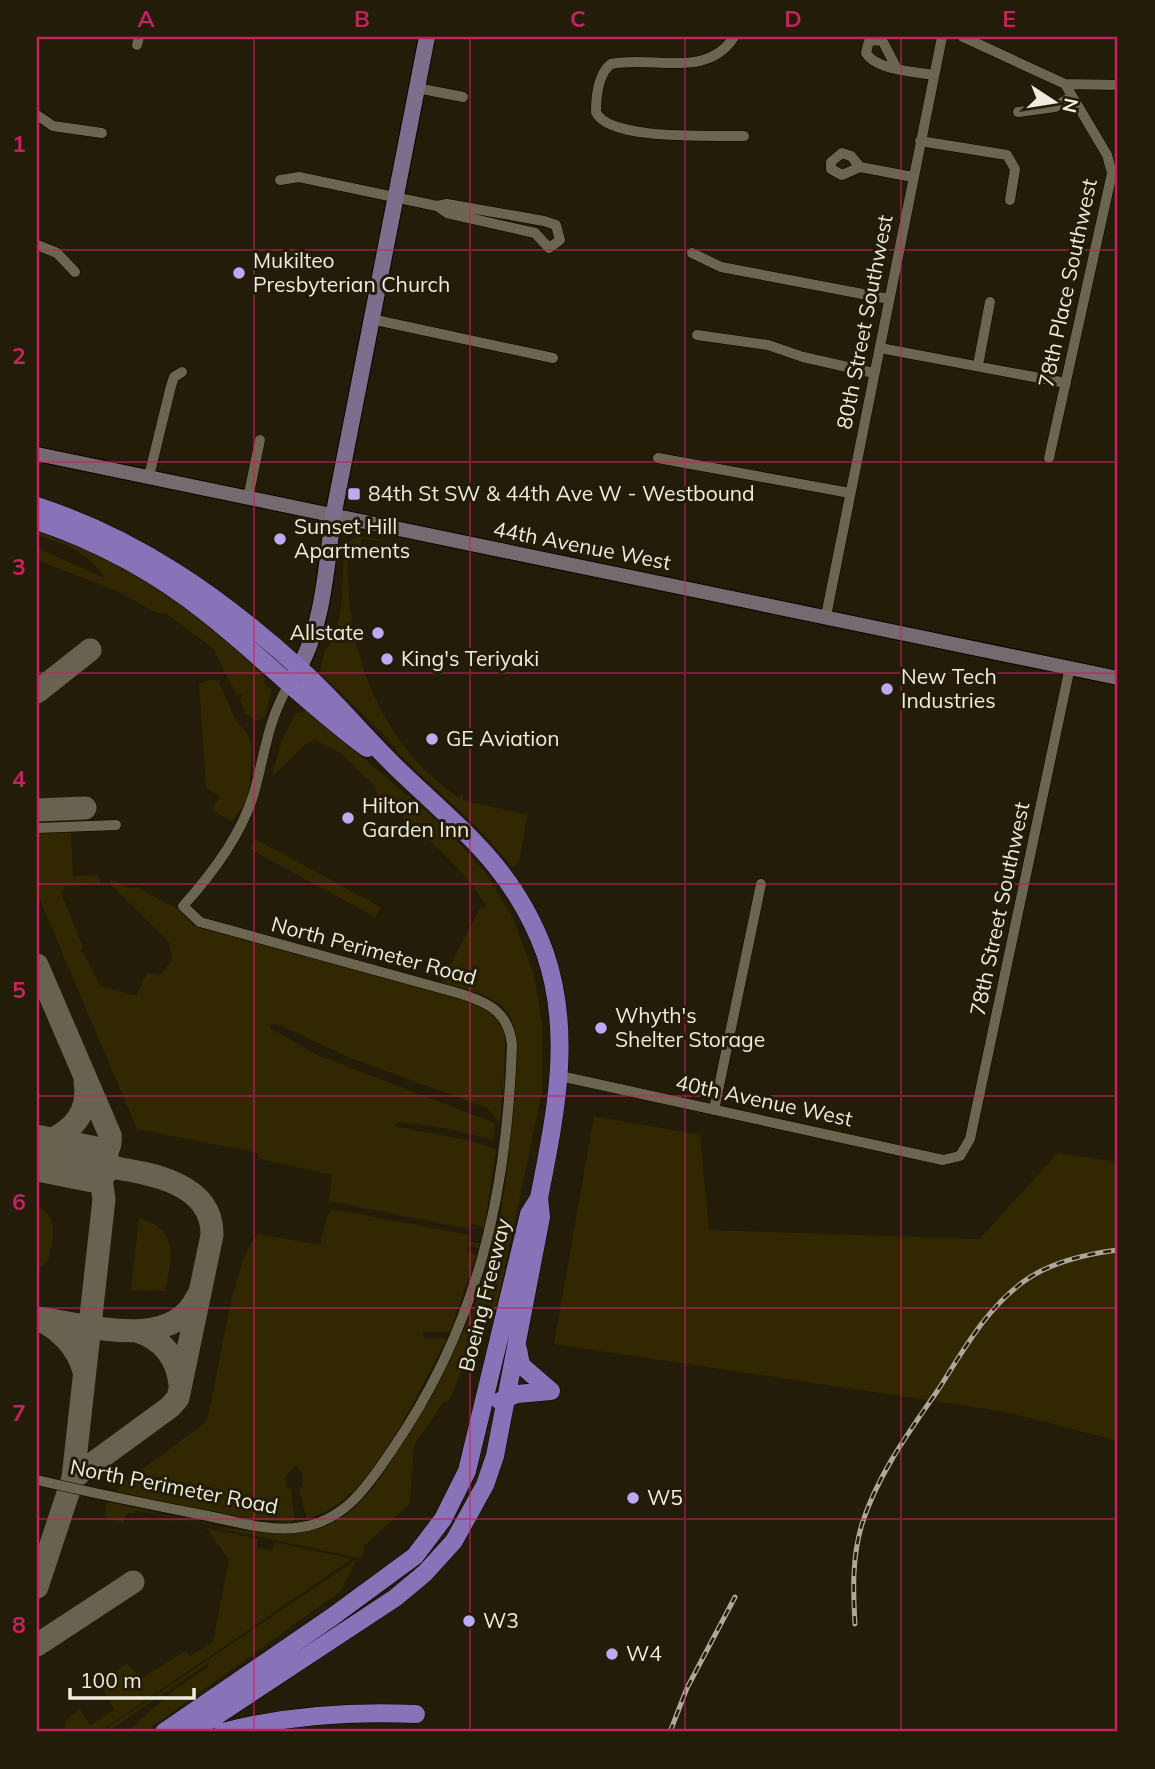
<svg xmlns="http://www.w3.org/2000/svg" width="1155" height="1769" viewBox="0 0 1155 1769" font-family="Mulish,sans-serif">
<rect width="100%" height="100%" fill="#221c08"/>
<path fill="#312700" d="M37 527C108 553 176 593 232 643 244 654 254 668 266 679L264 682 268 689 272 688 265 717 256 721 247 715 239 699 243 695 236 694 214 649 167 614 157 613 119 592 37 560V548L105 578C85 550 68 546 37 535Z
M359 536 402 544 362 539 359 551H348C344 646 377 742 459 798L463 793V800L527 815 520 859 513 868 481 831 406 761 381 732 320 673 324 651C345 634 342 576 344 550L348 541Z
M211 679 219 682 235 719 247 733 252 747 249 798 232 821 212 810 220 796 206 788 199 684Z
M305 708 442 825 485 872 512 916 534 974 542 1022V1092L494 1320 481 1325 449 1401 443 1403 414 1445 410 1504 364 1546 362 1559 136 1510 135 1514 128 1512 123 1523 105 1517 106 1504 110 1502C170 1515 270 1548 328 1525 365 1509 387 1467 406 1434 427 1399 446 1364 465 1328 500 1258 508 1172 514 1096 515 1072 521 1039 510 1017 497 993 466 990 441 983L480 908 487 907C458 859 416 831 377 794L375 786 339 752 314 740 304 745 271 778 282 740 296 713 304 712Z
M71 831 73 876 98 875 101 884 65 887 61 893 83 947 80 951 84 954 100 986 136 996 147 973 161 975 172 960 169 942 112 886 109 879 130 888 137 887 178 909 192 924 204 929 480 1004 493 1014 505 1033 504 1095 498 1072 502 1096 500 1123 487 1108 345 1056 280 1025 272 1024 270 1028 317 1055 495 1123 493 1140 446 1128 398 1122 393 1126 472 1141 496 1150 484 1230 481 1226 471 1224 470 1229 329 1201 332 1175 265 1160 258 1157V1153L137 1129 37 893V833Z
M255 839 381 907 375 917 250 849Z
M594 1116 700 1135 709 1230 979 1239 1058 1153 1118 1162V1441L1007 1412 554 1344Z
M37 1206C61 1220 53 1237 48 1261L37 1270Z
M332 1209 469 1235 468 1242 480 1243 479 1248 468 1246 467 1251 477 1254 450 1332H423V1338H444L446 1341C414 1396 374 1502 307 1519L298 1487 302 1486V1474L296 1464 284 1479 287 1481 286 1489 291 1488 295 1520 289 1522 251 1519 117 1492 121 1485 206 1422C219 1383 231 1255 259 1234L320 1245 327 1215Z
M139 1218C180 1230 172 1257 165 1291L131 1290Z
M136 1513 258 1539 257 1548 272 1551 274 1542 352 1559 99 1732H63L67 1720 79 1708 90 1725 114 1710 101 1684 127 1663 141 1678 186 1651 190 1656 213 1642 229 1560 207 1529Z
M357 1559 341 1591 145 1732H127L174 1690 208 1667 209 1663 107 1732H101Z"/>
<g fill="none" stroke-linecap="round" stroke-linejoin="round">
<path stroke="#686250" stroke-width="23" d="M37 692 90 650
M37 810 85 808
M37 965 110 1135C112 1152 103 1154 92 1164
M37 1145C66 1136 91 1117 85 1082
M37 1318C86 1324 171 1353 197 1297
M40 1320C62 1331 77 1347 84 1371
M137 1331C162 1339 177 1357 180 1384
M73 1478 170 1407 178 1398 212 1235C213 1176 134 1172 92 1164
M37 1587 73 1478 104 1199 100 1173 92 1164
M37 1645 133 1582"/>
<path stroke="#686250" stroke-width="56" d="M37 1153 92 1164"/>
<g stroke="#0b0600" stroke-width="11">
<path id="street" d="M734 37C706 80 653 55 611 64 598 74 596 96 596 112 608 141 715 135 744 136
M963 37 1065 84 1118 85
M137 45 139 37
M896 67 882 40 869 41 866 53C876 70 915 72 934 75
M417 88 463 97
M1018 112 1055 107 1072 96
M37 115 53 126 102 133
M920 141 1007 155 1015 169 1010 200
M860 167 851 156 842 153 831 162V169L842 175 860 167 913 177
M280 180 299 177 437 206 447 204 544 221 556 225 560 240 549 248 535 233 447 213 437 206
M37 245 57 253 75 272
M692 253 721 267 889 299
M371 319 553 358
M697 335 768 345 803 357 874 373
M880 348 1066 383
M978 365 990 302
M658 458 850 493
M1049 458 1112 173 1107 155 1065 84
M149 476 171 386 174 377 182 372
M248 498 260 440
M826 616 942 37
M37 828 116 825
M560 1076 943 1160 960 1156 970 1139 1070 667
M714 1110 761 884
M37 1480C92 1493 147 1504 203 1515 235 1521 270 1533 302 1527 346 1520 369 1484 392 1450 478 1325 507 1195 512 1045 509 1012 488 1002 458 993L200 922 183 906C212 874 241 836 254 793 265 754 267 723 288 686"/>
</g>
<g stroke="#0b0600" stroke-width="16">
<path id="secondary" d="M37 454 1118 678"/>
</g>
<g stroke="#0b0600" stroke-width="18">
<path id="primary" d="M293 678C323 632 326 570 333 517L427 37"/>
</g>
<g stroke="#0b0600" stroke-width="19">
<path id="highway" d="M37 506C138 539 221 597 299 668 336 701 367 740 403 774 464 832 515 870 545 953 573 1034 555 1116 539 1198L541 1217 495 1456 485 1485 454 1541 425 1573 395 1598 192 1732
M37 521C99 542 157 573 209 615 263 658 311 707 367 748
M518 1349 521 1365 551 1391
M500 1401 517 1394 551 1391
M164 1732 332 1617 415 1556 443 1519 467 1471 529 1214 539 1198
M223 1732C288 1715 350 1711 416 1714"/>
</g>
<use href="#street" stroke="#6c6650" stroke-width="10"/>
<use href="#secondary" stroke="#746a6f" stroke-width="14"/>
<use href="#primary" stroke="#7d6e8e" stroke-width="16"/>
<use href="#highway" stroke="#8873b8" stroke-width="18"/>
<g stroke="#ada899" stroke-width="5">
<path id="rail" d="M855 1624C853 1590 852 1557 862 1524 878 1474 909 1432 938 1390 963 1351 986 1309 1023 1282 1050 1262 1086 1254 1118 1250
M670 1732 687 1688 735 1597"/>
</g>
<use href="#rail" stroke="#221c08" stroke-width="2.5" stroke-dasharray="8" stroke-linecap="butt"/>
</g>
<path fill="none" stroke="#c42362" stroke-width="2" stroke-opacity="0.55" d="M254 37V1732M470 37V1732M685 37V1732M901 37V1732M37 250H1118M37 462H1118M37 673H1118M37 884H1118M37 1096H1118M37 1308H1118M37 1519H1118"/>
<g fill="#bea9f4" stroke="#221c08" stroke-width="2.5">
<circle cx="239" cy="273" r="7"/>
<rect x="347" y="487" width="14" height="14" rx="3.5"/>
<circle cx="280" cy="539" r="7"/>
<circle cx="378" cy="633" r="7"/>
<circle cx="387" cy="659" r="7"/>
<circle cx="887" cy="689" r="7"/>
<circle cx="432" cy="739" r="7"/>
<circle cx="348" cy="818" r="7"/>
<circle cx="601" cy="1028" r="7"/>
<circle cx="633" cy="1498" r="7"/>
<circle cx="469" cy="1621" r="7"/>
<circle cx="612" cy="1654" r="7"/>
</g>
<g text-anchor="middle" stroke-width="6" stroke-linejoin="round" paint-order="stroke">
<g font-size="21" fill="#efebdf" stroke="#221c08" text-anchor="start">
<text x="253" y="268">Mukilteo<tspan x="253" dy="24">Presbyterian Church</tspan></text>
<text x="368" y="501">84th St SW &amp; 44th Ave W - Westbound</text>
<text x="294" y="534">Sunset Hill<tspan x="294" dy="24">Apartments</tspan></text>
<text x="364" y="640" text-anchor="end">Allstate</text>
<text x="401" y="666">King's Teriyaki</text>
<text x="901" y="684">New Tech<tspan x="901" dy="24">Industries</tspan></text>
<text x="446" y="746">GE Aviation</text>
<text x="362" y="813">Hilton<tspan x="362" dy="24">Garden Inn</tspan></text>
<text x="615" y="1023">Whyth's<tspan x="615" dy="24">Shelter Storage</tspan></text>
<text x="647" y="1505">W5</text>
<text x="483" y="1628">W3</text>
<text x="626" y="1661">W4</text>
</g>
<g font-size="21" fill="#efebdf" stroke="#221c08">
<text transform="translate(1068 283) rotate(-78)" y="7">78th Place Southwest</text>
<text transform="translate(865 322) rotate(-79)" y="7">80th Street Southwest</text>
<text transform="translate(582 546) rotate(11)" y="7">44th Avenue West</text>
<text transform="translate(1000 909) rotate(-78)" y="7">78th Street Southwest</text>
<text transform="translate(374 951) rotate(15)" y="7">North Perimeter Road</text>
<text transform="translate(764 1101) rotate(12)" y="7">40th Avenue West</text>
<text transform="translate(485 1295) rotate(-76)" y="7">Boeing Freeway</text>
<text transform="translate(174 1487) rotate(11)" y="7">North Perimeter Road</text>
</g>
</g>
<rect width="1155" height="1769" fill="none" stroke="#221c08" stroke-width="77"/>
<g transform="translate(1054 102) rotate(102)" stroke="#221c08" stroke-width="5" paint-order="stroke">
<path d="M0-5L12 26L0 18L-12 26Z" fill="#efebdf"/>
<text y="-10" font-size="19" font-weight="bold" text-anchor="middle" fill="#efebdf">N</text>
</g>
<path d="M70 1688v10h124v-10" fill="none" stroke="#efebdf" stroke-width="3.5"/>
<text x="80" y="1688" font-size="21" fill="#efebdf" stroke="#221c08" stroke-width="5" paint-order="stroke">100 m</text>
<rect x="38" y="38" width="1078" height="1692" fill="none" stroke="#c42362" stroke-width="2.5"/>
<g font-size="23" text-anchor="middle" font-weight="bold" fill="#c42362">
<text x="146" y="27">A</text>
<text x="362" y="27">B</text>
<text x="578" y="27">C</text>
<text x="793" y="27">D</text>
<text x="1009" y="27">E</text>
<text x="19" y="152">1</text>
<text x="19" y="364">2</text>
<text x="19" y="575">3</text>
<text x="19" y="787">4</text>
<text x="19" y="998">5</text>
<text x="19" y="1210">6</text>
<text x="19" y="1421">7</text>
<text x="19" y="1633">8</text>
</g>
</svg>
